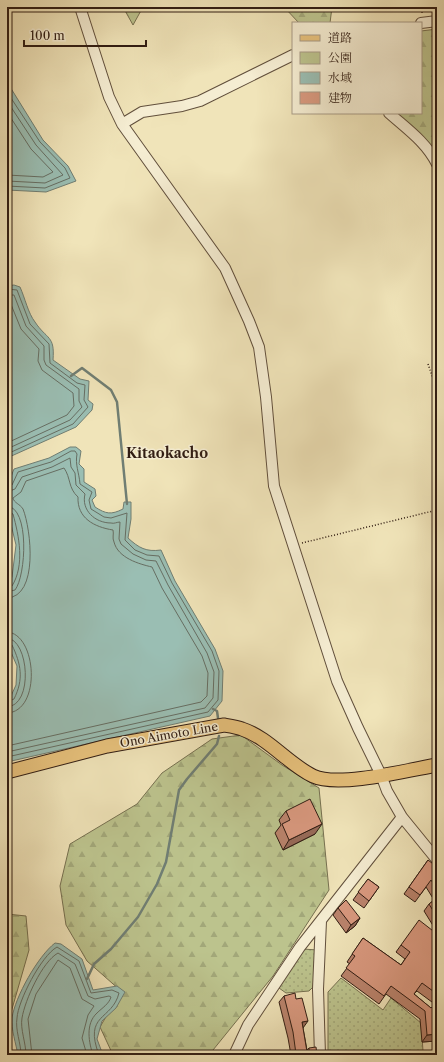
<svg xmlns="http://www.w3.org/2000/svg" width="444" height="1062" viewBox="0 0 444 1062" font-family="'Libre Caslon Text','Noto Serif JP',serif">
<defs>
<pattern id="green-dots" width="8" height="8" patternUnits="userSpaceOnUse"><rect width="8" height="8" fill="#bcc38d"/><path d="M2 2h.1M6 6h.1" fill="none" stroke="#a2a779" stroke-width="1.8" stroke-linecap="round"/></pattern>
<pattern id="forest-firs" width="22" height="20" patternUnits="userSpaceOnUse"><rect width="22" height="20" fill="#bcc38d"/><path d="M5 1l3.5 6h-7zM16 11l3.5 6h-7z" fill="#a2a779"/></pattern>
</defs>
<rect width="100%" height="100%" fill="#f0e4b9"/>
<filter id="stains"><feTurbulence type="fractalNoise" baseFrequency=".005" numOctaves="4"/><feColorMatrix values="0 0 0 0 .2 0 0 0 0 .09 0 0 0 0 .02 0 0 0 .5 -.17"/></filter>
<radialGradient id="worn" r=".72"><stop offset=".6" stop-color="#630" stop-opacity="0"/><stop offset="1" stop-color="#630" stop-opacity=".3"/></radialGradient>
<path fill="url(#green-dots)" stroke="#767050" d="M303 949 317 950 313 987 309 991 286 993 279 988Z
M341 978 383 1010 391 998 421 1023 423 1051 437 1050V1055H328V992Z"/>
<path fill="url(#forest-firs)" stroke="#767050" d="M123 7H143L133 25Z
M284 7H332L330 23H299Z
M437 29V156L393 113H421V31Z
M241 735 282 765 319 788 329 890 273 976 213 1050 212 1055H113L100 1027 121 991 87 961 66 925 60 886 70 844 137 804 162 773 212 739Z
M7 914 26 916 29 950 10 1016 7 1055Z"/>
<path fill="#9abeb3" stroke="#707e73" d="M7 82 43 140 68 166 76 181 46 192 7 190Z
M14 285 20 287C25 298 28 313 35 322 47 340 55 335 53 360L80 379 89 381 88 400 93 404 92 410 76 427 7 458V286Z
M70 447H76L81 451 79 464 84 469V482L95 489 96 496 92 500 95 507C106 514 111 515 123 509L124 502H131V519L128 538C139 548 146 552 161 550L175 581 215 649 223 671 222 701 210 716 7 762V699L11 696 16 685 17 666 7 643V586L12 577 16 545 7 508V487L14 469 49 458Z
M55 943 61 944 82 959 93 990 117 986 125 992 116 1008 102 1021 97 1039 103 1055H18C16 1044 11 1029 12 1018 15 997 38 956 55 943Z"/>
<g fill="none" stroke-linecap="round" stroke-linejoin="round">
<path stroke="#666e63" stroke-width="1" d="M7 92 40 142 65 168 70 178 45 188 7 186
M7 101 36 145 63 175 45 183 7 181
M7 112 31 149 53 172 43 177 7 175
M7 289 17 290 30 324 49 344 50 363 77 383 85 385 84 400 88 407 73 424 7 454
M7 295H14L26 326 44 346V360L46 365 79 389V401L82 407 70 420 7 449
M7 301 10 302 21 329 39 349 38 361 42 370 73 393 74 406 67 415 7 443
M7 487 12 485 18 472 51 462 71 451H75L77 454C75 465 79 472 80 484L92 492 89 500 91 509 104 517 111 518 127 513 125 540 135 550 147 555 159 556 172 583 212 651 219 671 218 700 208 712 7 757
M7 492 15 489 22 477 52 467 70 458 71 467 75 473 76 485 85 494C81 510 95 523 111 523 114 524 117 522 120 522L119 539 121 544 133 554 146 560 156 561 168 585 207 653 214 672 213 698 205 708 7 752
M7 506C30 507 26 576 15 590L7 592
M7 511 13 514C19 536 25 565 12 586L7 587
M7 598C39 597 31 529 23 509 20 504 14 503 13 498L21 492 26 481 64 468C71 478 68 488 78 497 77 518 94 527 113 530 114 534 112 538 114 542 118 558 139 564 152 567L162 588 202 656 208 673 207 696 201 702 7 746
M7 632C37 633 42 712 7 713
M7 638C29 639 34 706 7 707
M7 643 12 645C21 664 24 679 14 699L7 702
M21 1055C21 1043 15 1030 17 1018 18 1001 41 956 57 947L79 961 91 993 112 990 119 993C112 1021 83 1013 99 1055
M26 1055C26 1043 20 1029 22 1018 25 1000 42 962 58 953L75 964 88 996 95 999 109 996 111 997C109 1004 102 1008 97 1013 85 1024 89 1043 93 1055
M32 1055 28 1019 36 994 58 960 70 968 82 999 94 1006 88 1015 82 1038 87 1055"/>
<path stroke="#707e73" stroke-width="2.5" d="M71 376 82 368 111 390 117 402 127 504
M213 709 217 711 218 718
M87 979 94 964 111 949 138 917 157 884 166 862 179 790 187 779 217 744 219 736"/>
<g stroke="#614f3c" stroke-width="12">
<path id="minor" d="M80 7 109 97 122 124 225 268 249 321 259 347 266 397 274 486 337 681 358 728 381 775 387 791 402 817 437 860
M421 23 437 21
M389 113C407 129 426 142 437 164
M122 124 142 112 182 106 200 101 293 55
M234 1055 248 1025 300 947 402 817
M320 1055 318 989 321 921"/>
</g>
<g stroke="#311d13" stroke-width="15">
<path id="major" d="M7 772 107 746 224 725C230 726 237 727 242 729 269 738 288 764 313 776 338 788 409 770 437 765"/>
</g>
<path stroke="#311d13" stroke-width="1.5" stroke-dasharray="1 2" stroke-linecap="butt" d="M422 13 423 7
M428 364 437 390
M302 543 437 510"/>
<use href="#minor" stroke="#f5edd2" stroke-width="10"/>
<use href="#major" stroke="#e8c27c" stroke-width="13"/>
</g>
<path fill="#ba836c" stroke="#311d13" fill-rule="evenodd" d="M286 811 315 834 283 850 275 833 281 825 279 820Z
M428 860 437 877V932L424 911 429 904 434 900 426 887 415 902 404 894Z
M368 879 379 887 364 908 353 900Z
M338 908 360 918 355 926 346 933 333 915Z
M437 934V1041L422 1042 420 1019 386 994 379 1004 341 976 350 964 347 962 363 938 401 965 405 959 396 952 401 945ZM417 991 436 1005 431 1008 414 994Z
M284 996 296 999 303 1028 307 1050 309 1048 317 1055H291L288 1038 279 1002Z"/>
<path fill="#976a58" stroke="#311d13" d="M322 824 315 834 283 850 289 840Z
M360 918 355 926 346 933 351 925Z
M308 1021 303 1028 302 1022Z
M437 1034V1041L422 1042 427 1035Z
M307 1052 305 1055H295L296 1054Z"/>
<path fill="#d8987e" stroke="#311d13" d="M310 799 322 824 289 840 282 824 290 820 286 811Z
M428 860 437 867V872L435 874 437 877V889L431 880 420 895 409 887Z
M368 879 379 887 369 901 358 892Z
M437 898V917L429 904Z
M346 900 360 918 351 925 338 908Z
M419 920 437 934V994L422 983 414 994 431 1008 434 1005H437V1034L427 1035 425 1011 391 986 384 996 346 968 355 956 352 954 363 938 401 965 410 952 401 945Z
M295 993 296 999 302 998 308 1021 302 1022 307 1052 296 1054 293 1032 284 996Z
M316 1047 317 1055H309V1048Z"/>
<g text-anchor="middle" stroke-width="3" stroke-linejoin="round" paint-order="stroke">
<g font-size="12" fill="#311d13" stroke="#f5edd2">
<text transform="translate(169 735) rotate(-10)" y="4">Ono Aimoto Line</text>
</g>
<g font-size="14" font-weight="bold" fill="#311d13" stroke="#f5edd2">
<text x="167" y="458">Kitaokacho</text>
</g>
</g>
<rect width="444" height="1062" fill="none" stroke="#f0e4b9" stroke-width="24"/>
<rect x="8" y="8" width="428" height="1046" fill="none" stroke="#311d13" stroke-width="2"/>
<rect x="12" y="12" width="420" height="1038" fill="none" stroke="#311d13"/>
<rect x="292" y="22" width="130" height="92" fill="#f5edd2" stroke="#a79a86"/>
<rect x="300" y="35" width="20" height="6" fill="#e8c27c" stroke="#a79a86"/>
<text x="328" y="42" font-size="12" fill="#311d13">道路</text>
<rect x="300" y="52" width="20" height="12" fill="#bcc38d" stroke="#a79a86"/>
<text x="328" y="62" font-size="12" fill="#311d13">公園</text>
<rect x="300" y="72" width="20" height="12" fill="#9abeb3" stroke="#a79a86"/>
<text x="328" y="82" font-size="12" fill="#311d13">水域</text>
<rect x="300" y="92" width="20" height="12" fill="#d8987e" stroke="#a79a86"/>
<text x="328" y="102" font-size="12" fill="#311d13">建物</text>
<path d="M24 40v6h122v-6" fill="none" stroke="#311d13" stroke-width="2"/>
<text x="30" y="40" font-size="12" fill="#311d13" stroke="#f5edd2" stroke-width="3" paint-order="stroke">100 m</text>
<rect width="100%" height="100%" filter="url(#stains)"/>
<rect width="100%" height="100%" fill="url(#worn)"/>
</svg>
